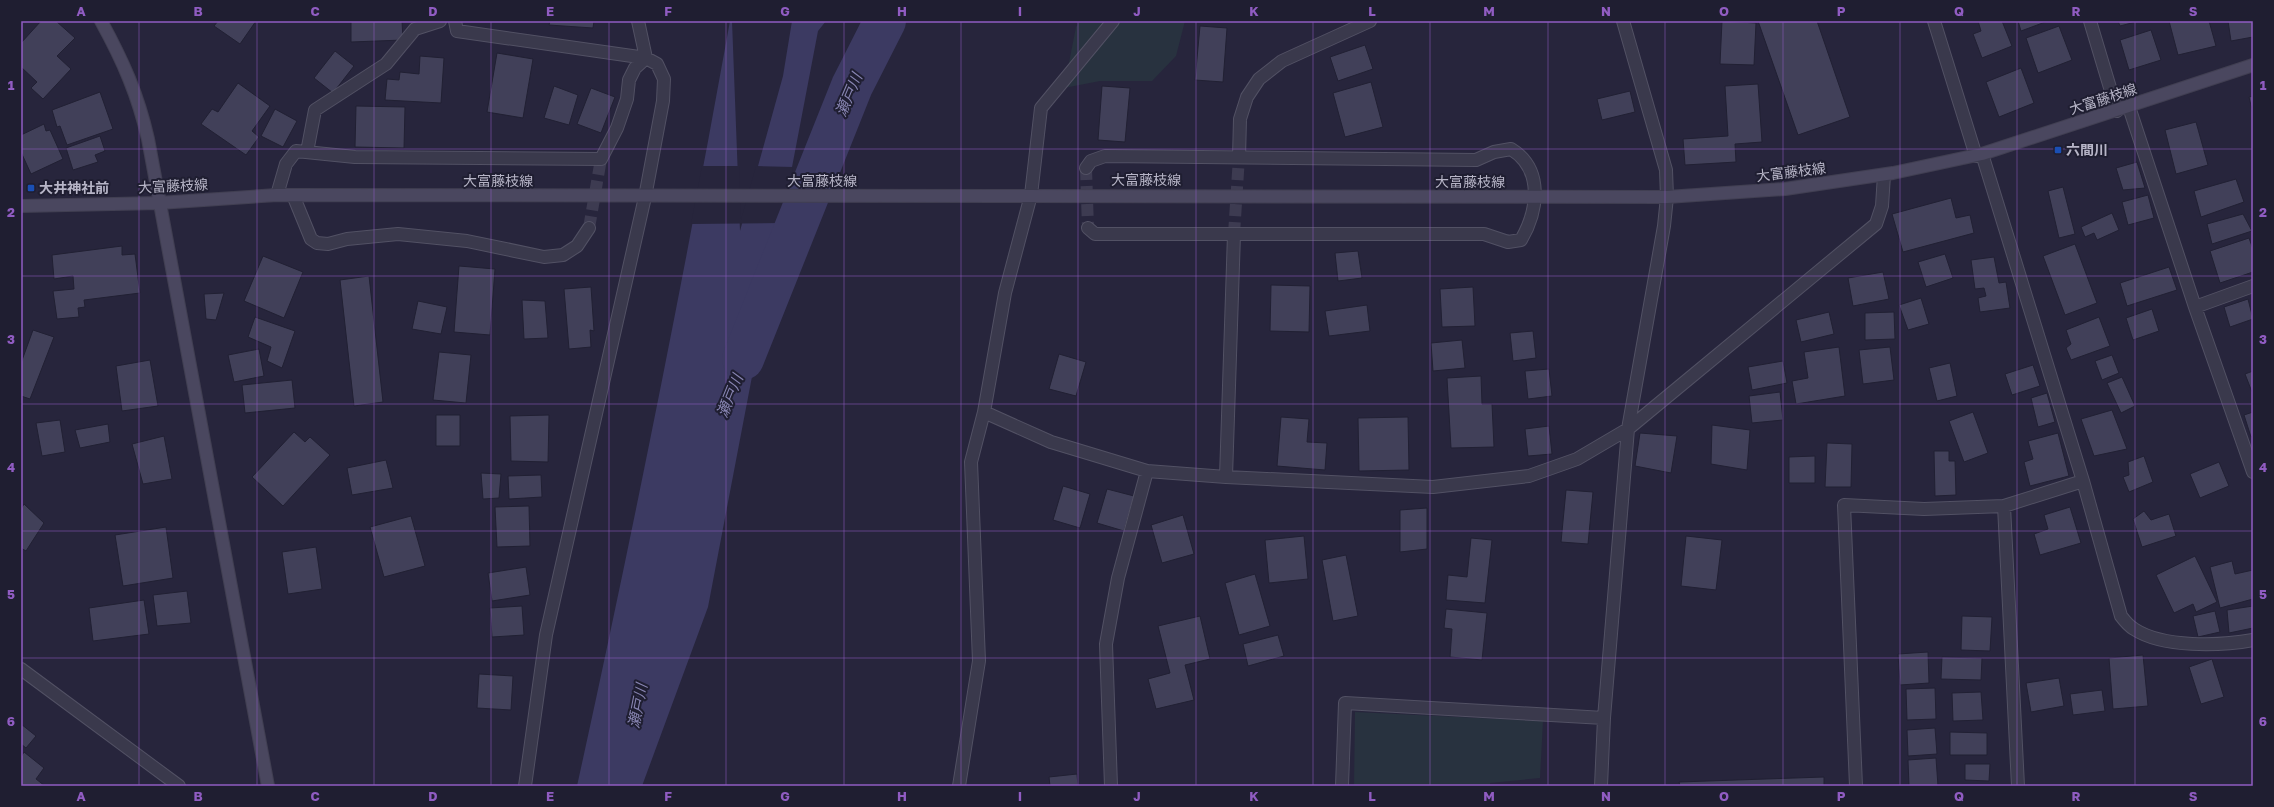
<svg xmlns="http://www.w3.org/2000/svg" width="2274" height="807" viewBox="0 0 2274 807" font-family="'Golos Text','Noto Sans JP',sans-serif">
<rect width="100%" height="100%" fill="#27253c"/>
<path fill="#28323f" d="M1080 21H1185L1176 56 1152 81H1100L1064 88 1076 27Z
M1355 712 1543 721 1540 778 1490 783V786H1354Z"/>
<path fill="#3c3a62" d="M730 21H732L740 231 783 76 792 21H826L818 31 708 607 642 786H577C633 532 684 277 730 21Z"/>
<path fill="#27253c" d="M702 166H739L741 220 756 166 793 167 782 223 691 224Z"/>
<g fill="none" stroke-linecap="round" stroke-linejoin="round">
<path stroke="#3c3a62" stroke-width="42" d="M743 359 852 86 885 21"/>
</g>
<path fill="#414059" stroke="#212033" d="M41 21H56L75 38 57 56 71 69 43 99 31 88 37 82 21 67V43Z
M218 21H256L240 44 214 26Z
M351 21H402L403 40 351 42Z
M550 21H594L593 28 549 25Z
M1722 21 1756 23 1754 65 1720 64Z
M1758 21H1817L1850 117 1798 135Z
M1978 21H2002L2012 46 1982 58 1973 34 1981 31Z
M2018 21H2048L2021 31Z
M2118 21H2139L2120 26Z
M2169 21H2209L2216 46 2178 55Z
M2228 21H2253V37L2231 41Z
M1200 26 1227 28 1223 82 1195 80Z
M2059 26 2072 60 2038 73 2026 38Z
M2151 30 2161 60 2129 70 2120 40Z
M1365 45 1373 69 1338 81 1330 57Z
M335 51 354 66 333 93 314 78Z
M497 53 533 59 523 118 487 112Z
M420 56 444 58 441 103 385 100 387 79 399 80 400 72 419 74Z
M2021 68 2034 103 1999 117 1986 82Z
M1371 82 1383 127 1345 137 1333 93Z
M238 83 270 106 252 131 259 137 246 155 201 124 212 109 218 112Z
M1758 84 1762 142 1735 144 1736 162 1685 165 1683 139 1728 136 1725 86Z
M554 86 578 95 569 125 544 118Z
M1102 86 1130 88 1125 142 1098 140Z
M591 88 615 97 601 133 577 124Z
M1630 91 1635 112 1602 120 1597 99Z
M100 92 113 129 67 145 60 126 57 127 52 110Z
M2253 96V114L2249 97Z
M356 106 405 107 404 148 355 147Z
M275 109 297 121 283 147 261 136Z
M2196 122 2208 165 2176 174 2165 130Z
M44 124 46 131 50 130 63 159 31 174 21 152V135Z
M100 136 105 151 95 155 98 162 73 170 66 148Z
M2137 162 2145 188 2123 190 2116 168Z
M2236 179 2244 202 2201 217 2194 191Z
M2063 187 2075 234 2059 238 2048 191Z
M2148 195 2154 218 2128 225 2122 202Z
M1951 198 1956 218 1970 215 1974 233 1903 252 1892 214Z
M2112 213 2119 230 2097 240 2094 233 2085 237 2081 227Z
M2243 214 2252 231 2212 244 2207 224Z
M2249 238 2253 249V272L2220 283 2210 251Z
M2075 244 2097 303 2065 315 2043 256Z
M122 246V255L135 254 140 293 84 300 85 307 78 308 79 317 57 319 53 291 74 289 73 276 54 279 52 255Z
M1358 251 1362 278 1338 281 1335 253Z
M1945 254 1953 278 1926 287 1918 262Z
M263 256 303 272 284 318 244 301Z
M1994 257 1999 283 2006 282 2010 308 1980 312 1978 298 1986 296 1984 288 1975 289 1971 260Z
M459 266 495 269 490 335 454 332Z
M2169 267 2177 290 2127 306 2120 283Z
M1883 272 1889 299 1853 306 1848 278Z
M369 276 383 402 354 406 340 280Z
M1271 285 1310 286 1309 332 1270 331Z
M591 287 594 331 590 330 591 347 569 349 564 289Z
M1473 287 1475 326 1442 327 1440 289Z
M224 293 216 320 206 319 204 294Z
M1921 298 1929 324 1908 330 1899 305Z
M2248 299 2253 319 2230 327 2224 307Z
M522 300 545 301 548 338 524 339Z
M418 301 447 307 441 334 412 329Z
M1367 305 1370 331 1329 336 1325 311Z
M2152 309 2159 331 2133 340 2126 318Z
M1829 312 1834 334 1801 342 1796 320Z
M1894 312 1895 339 1865 340V313Z
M255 317 295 331 282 368 267 361 271 347 248 337Z
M2099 317 2110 346 2071 360 2066 348 2071 344 2066 330Z
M33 330 54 337 30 399 21 396V363Z
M1533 331 1536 358 1513 361 1510 333Z
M1462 340 1465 368 1433 371 1431 343Z
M1839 347 1845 396 1796 404 1792 381 1808 378 1804 352Z
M1890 347 1894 380 1863 384 1859 350Z
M259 349 264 376 234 382 228 355Z
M439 352 471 355 466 403 433 400Z
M1059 354 1086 362 1076 396 1049 389Z
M2112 355 2119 373 2102 380 2095 361Z
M150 360 158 406 122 411 116 366Z
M1783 361 1787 383 1752 390 1748 367Z
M1950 363 1957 396 1937 401 1929 368Z
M2033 365 2040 386 2012 395 2005 374Z
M1549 369 1552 396 1528 399 1525 371Z
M2253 371V392H2252L2245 374Z
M1481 376 1482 404H1492L1494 447 1451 448 1447 378Z
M2122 377 2135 406 2121 413 2107 383Z
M292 380 295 408 245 413 242 385Z
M1780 392 1783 420 1752 423 1749 396Z
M2047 393 2055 422 2038 427 2031 398Z
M2112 410 2127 449 2094 456 2081 419Z
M1973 412 1988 453 1964 462 1949 421Z
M2253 412V436L2251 437 2244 415Z
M436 415H460V446H436Z
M549 415 548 462 511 461 510 416Z
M1281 417 1309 419 1307 442 1327 443 1325 470 1277 466Z
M1408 417 1409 470 1359 471 1358 418Z
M60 420 65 452 42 456 36 423Z
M108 424 110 442 80 448 75 430Z
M1712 425 1750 430 1747 470 1711 464Z
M1549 426 1552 454 1528 456 1525 429Z
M294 432 305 442 310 437 330 455 283 506 252 477Z
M1640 433 1677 436 1671 473 1635 466Z
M2058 433 2069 476 2030 486 2024 462 2033 459 2028 441Z
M164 436 172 479 143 484 132 444Z
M1827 443 1852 444 1851 487H1825Z
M1934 451H1949V461H1955L1956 495 1935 496Z
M1815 456V483H1789V457Z
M2144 456 2153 482 2129 492 2123 477 2129 475 2128 462Z
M386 460 393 488 352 495 347 468Z
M2219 462 2229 486 2200 498 2190 474Z
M481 473 501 474 499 498 483 499Z
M541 475 542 497 509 499 508 476Z
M1063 486 1090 494 1080 528 1053 520Z
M1107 489 1134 496 1124 531 1097 523Z
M1566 490 1593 492 1588 544 1561 542Z
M24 504 44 523 26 551 21 548V509Z
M529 506 530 546 497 547 495 507Z
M2070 507 2081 543 2040 555 2034 534 2048 529 2044 515Z
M1427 508V549L1400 552V510Z
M2144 511 2151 520 2169 514 2176 536 2142 547 2133 519Z
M1183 515 1194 554 1162 563 1151 525Z
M411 516 425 566 384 577 370 527Z
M166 527 173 578 123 586 115 535Z
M1304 536 1308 579 1269 583 1265 540Z
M1686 536 1722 540 1716 590 1681 586Z
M1471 538 1492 540 1485 603 1446 600 1448 575 1467 577Z
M316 547 322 589 288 594 282 552Z
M1346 555 1358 616 1333 621 1322 560Z
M2195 556 2217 602 2196 612 2193 604 2174 613 2156 575Z
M2232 561 2235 574 2253 570V599L2220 608 2210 567Z
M526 567 530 595 492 601 488 573Z
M1255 574 1270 626 1239 635 1225 583Z
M187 591 191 623 157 626 153 595Z
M144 600 149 634 93 641 89 608Z
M522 606 524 635 492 637 490 608Z
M2253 606V628L2229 633 2227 610Z
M1446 609 1487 613 1482 660 1450 657 1452 629 1444 628Z
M2215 611 2220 632 2198 637 2193 616Z
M1200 616 1210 659 1185 665 1194 700 1156 709 1148 679 1170 673 1158 626Z
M1962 616 1992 617 1990 651 1961 650Z
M1278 635 1284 656 1248 666 1243 644Z
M1928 652 1929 683 1900 685 1898 654Z
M2143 655 2148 706 2113 709 2109 658Z
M1942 657 1982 658 1981 680 1941 679Z
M2212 659 2224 697 2201 704 2189 667Z
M479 674 513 676 511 710 477 708Z
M2059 678 2064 706 2031 712 2026 683Z
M1935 688 1936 719 1907 720 1906 689Z
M2102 690 2105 711 2073 715 2070 694Z
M1981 692 1983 720 1953 721 1952 693Z
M21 724 36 736 26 748 21 744Z
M1935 728 1937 754 1908 756 1907 730Z
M1950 732 1987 733V755H1950Z
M24 752 44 768 36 779 45 786H21V757Z
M1936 758 1938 786H1909L1908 760Z
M1965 764H1990L1989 781 1965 780Z
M1077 774 1078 786H1050L1049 777Z
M1824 777V786H1680L1679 782Z"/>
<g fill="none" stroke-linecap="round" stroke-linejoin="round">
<path stroke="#3d3b51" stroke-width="12" stroke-dasharray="12 6" stroke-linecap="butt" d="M1086 168 1088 228
M589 228 601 159
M1234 234 1239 157"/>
<g stroke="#525164" stroke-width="14">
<path id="street" d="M455 21 457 31 646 58 638 21
M1934 21 1976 156
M2090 21 2117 111
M2129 107 2195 307 2253 472
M307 152 315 110 386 64 415 29 440 21
M1982 154 2083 481 2121 616C2124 620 2129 626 2134 629 2163 648 2220 646 2253 640
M1239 157 1240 119 1247 97 1259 79 1282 61 1370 21
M1086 168 1091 161 1105 156 1476 160 1494 152 1511 149C1544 169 1538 211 1521 240L1508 242 1484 234H1095L1088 228
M277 195 286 164 296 151 355 157 601 159 617 128 627 99 629 80 635 68 646 58 657 64 664 79 663 101 645 197 546 635 525 786
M293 195 311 239 317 243 328 244 347 239 398 234 467 241 544 257 563 255 577 246 589 228
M2195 307 2253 286
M984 412 1051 442 1147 471 1226 477 1433 487 1529 476 1577 459 1628 429 1876 224 1882 206 1884 175
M1226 477 1234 234
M2004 506 2018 786
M21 669 179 786
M959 786 979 661 971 462 984 412 1005 293 1031 195 1041 108 1113 21
M1111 786 1106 644 1118 578 1147 471
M1342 786 1345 703 1604 718
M1601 786 1604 718 1628 429 1664 226 1667 197 1666 170 1623 21
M1856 786 1844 505 1924 509 2004 506 2083 481"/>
</g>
<g stroke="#413f52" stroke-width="14">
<path id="secondary" d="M101 21C123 61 138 95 148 139L268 786
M21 206 159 203 277 195 1667 197 1785 189 1893 173 1982 154 2253 65"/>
</g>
<use href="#street" stroke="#3a394c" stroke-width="12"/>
<use href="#secondary" stroke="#4a475f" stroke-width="12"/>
</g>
<path fill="none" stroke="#905cc2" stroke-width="1" stroke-opacity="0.55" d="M139 21V786M257 21V786M374 21V786M491 21V786M609 21V786M726 21V786M844 21V786M961 21V786M1078 21V786M1196 21V786M1313 21V786M1430 21V786M1548 21V786M1665 21V786M1783 21V786M1900 21V786M2017 21V786M2135 21V786M21 149H2253M21 276H2253M21 404H2253M21 531H2253M21 658H2253"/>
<g fill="#1a4fb4" stroke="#1f1e31" stroke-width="1.5">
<rect x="2054" y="146" width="8" height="8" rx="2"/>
<rect x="27" y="184" width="8" height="8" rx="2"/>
</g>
<g text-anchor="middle" stroke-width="4" stroke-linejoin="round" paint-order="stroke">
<g font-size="14" fill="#b7b5c7" stroke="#1f1e31">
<text transform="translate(2103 99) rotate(-18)" y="5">大富藤枝線</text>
<text transform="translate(1791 172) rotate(-7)" y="5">大富藤枝線</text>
<text x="1146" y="185">大富藤枝線</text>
<text x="498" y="186">大富藤枝線</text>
<text x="822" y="186">大富藤枝線</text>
<text x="1470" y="187">大富藤枝線</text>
<text transform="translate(173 186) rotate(-3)" y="5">大富藤枝線</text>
</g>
<g font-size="14" font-weight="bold" fill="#b7b5c7" stroke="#1f1e31" text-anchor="start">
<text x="2066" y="155">六間川</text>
<text x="39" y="193">大井神社前</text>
</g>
<g font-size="15" font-style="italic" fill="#8885b2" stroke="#1f1e31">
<text transform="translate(849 95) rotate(-67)" y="5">瀬戸川</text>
<text transform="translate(730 396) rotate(-68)" y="5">瀬戸川</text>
<text transform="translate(638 706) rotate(-79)" y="5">瀬戸川</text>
</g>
</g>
<rect width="2274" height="807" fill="none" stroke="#1f1e31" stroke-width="44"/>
<rect x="22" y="22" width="2230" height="763" fill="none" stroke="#905cc2" stroke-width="1.5"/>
<g font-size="13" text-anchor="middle" font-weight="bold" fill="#905cc2">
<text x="81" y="16">A</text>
<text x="198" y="16">B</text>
<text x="315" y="16">C</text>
<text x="433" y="16">D</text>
<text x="550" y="16">E</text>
<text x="668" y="16">F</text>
<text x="785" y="16">G</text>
<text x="902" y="16">H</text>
<text x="1020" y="16">I</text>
<text x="1137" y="16">J</text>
<text x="1254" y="16">K</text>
<text x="1372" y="16">L</text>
<text x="1489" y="16">M</text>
<text x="1606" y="16">N</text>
<text x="1724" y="16">O</text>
<text x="1841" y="16">P</text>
<text x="1959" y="16">Q</text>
<text x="2076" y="16">R</text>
<text x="2193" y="16">S</text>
<text x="11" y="90">1</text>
<text x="2263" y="90">1</text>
<text x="11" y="217">2</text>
<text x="2263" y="217">2</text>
<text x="11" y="344">3</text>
<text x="2263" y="344">3</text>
<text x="11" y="472">4</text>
<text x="2263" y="472">4</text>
<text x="11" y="599">5</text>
<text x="2263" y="599">5</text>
<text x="11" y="726">6</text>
<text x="2263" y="726">6</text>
<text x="81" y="801">A</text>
<text x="198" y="801">B</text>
<text x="315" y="801">C</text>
<text x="433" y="801">D</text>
<text x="550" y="801">E</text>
<text x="668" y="801">F</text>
<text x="785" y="801">G</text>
<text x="902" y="801">H</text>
<text x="1020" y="801">I</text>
<text x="1137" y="801">J</text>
<text x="1254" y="801">K</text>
<text x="1372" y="801">L</text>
<text x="1489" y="801">M</text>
<text x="1606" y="801">N</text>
<text x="1724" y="801">O</text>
<text x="1841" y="801">P</text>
<text x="1959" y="801">Q</text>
<text x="2076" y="801">R</text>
<text x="2193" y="801">S</text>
</g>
</svg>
